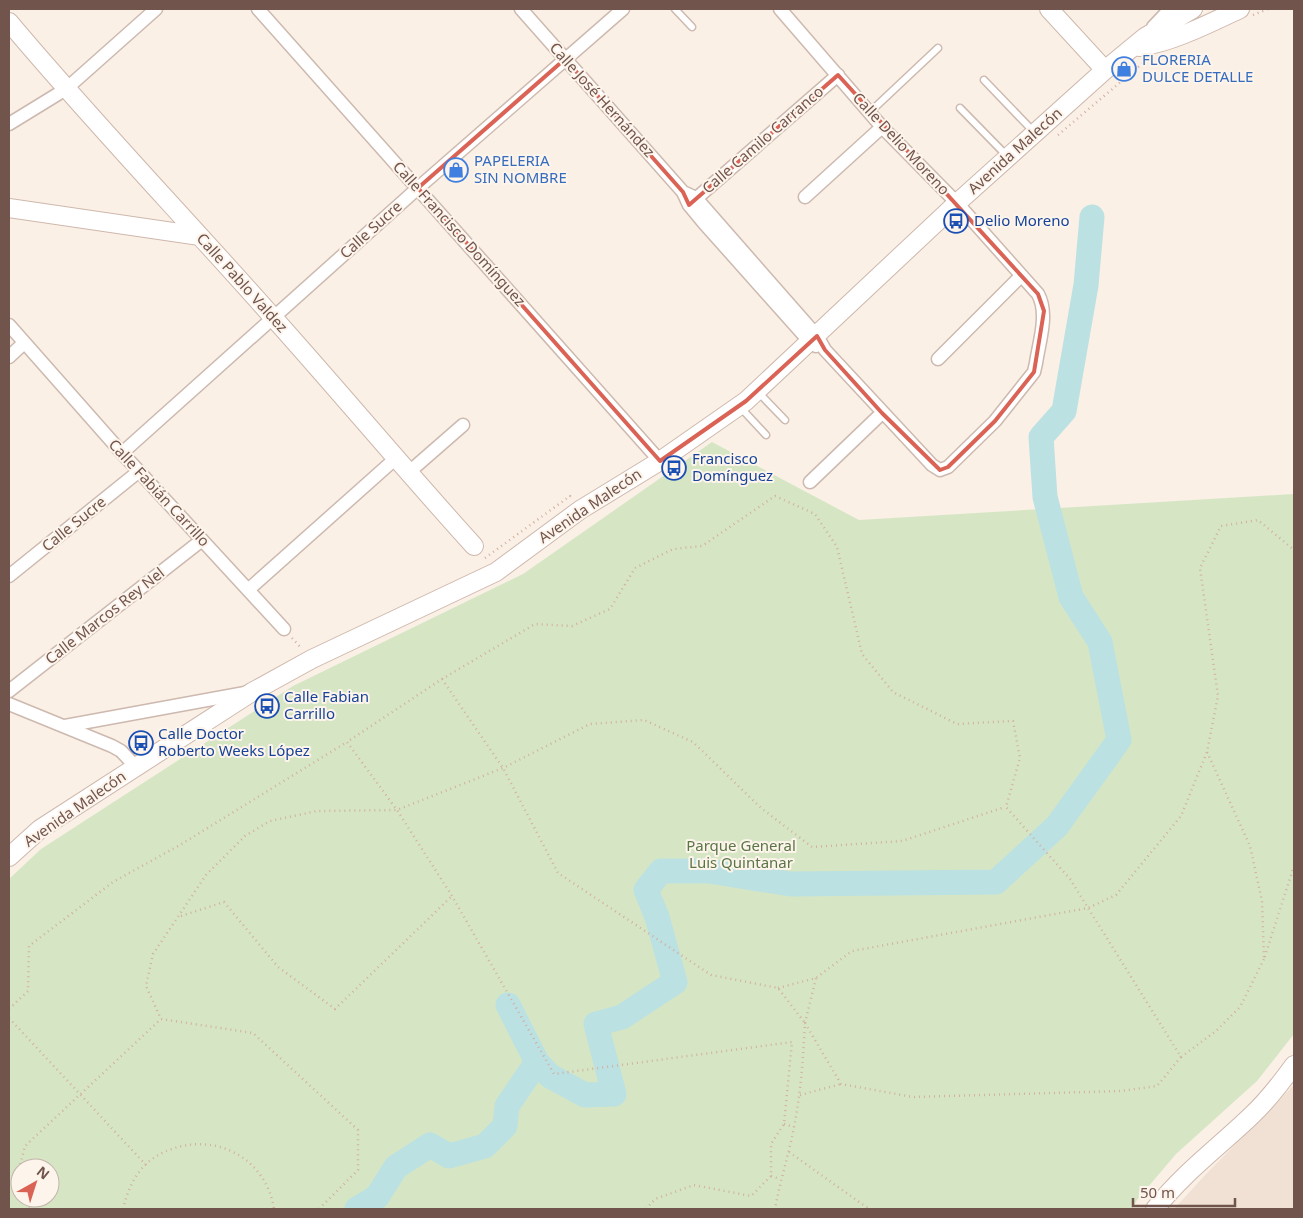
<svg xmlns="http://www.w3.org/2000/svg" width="1303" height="1218" viewBox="0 0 1303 1218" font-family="'Noto Sans',sans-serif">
<rect width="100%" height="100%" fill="#faf0e5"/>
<path fill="#f1e1d4" d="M1294 1085V1209H1174L1207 1173Z"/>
<path fill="#d6e6c5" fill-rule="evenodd" d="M712 442 859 520 1294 494V1034L1257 1081 1176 1154 1137 1200 1132 1209H9V879L41 849 293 686 523 574ZM20 1168H50V1198H20Z"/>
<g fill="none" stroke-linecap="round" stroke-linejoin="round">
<path stroke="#bbe1e2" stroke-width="25" d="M537 1062 550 1076 585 1095 614 1094 596 1024 622 1017 675 982 657 917 646 890 661 871H709L791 884 996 882 1057 826 1119 740 1100 642 1071 597 1045 497 1041 437 1064 411 1086 285 1092 217
M357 1209 377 1197 396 1167 430 1145 449 1156 485 1146 505 1126 507 1106 537 1062 508 1005"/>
<g stroke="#cdb9af" stroke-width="9">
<path id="lane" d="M675 9 692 27
M984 80 1033 131
M960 108 1008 157
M870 112 938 48
M758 392 785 420
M740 407 766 435"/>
</g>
<g stroke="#cdb9af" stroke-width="15">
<path id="street" d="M258 9 660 461
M521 9 683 192 696 198 817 336 825 350 932 465 940 470 948 467 995 421 1034 372 1036 363C1039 342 1049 314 1038 294L957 203 882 127 780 9
M1153 27 1170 9
M9 124 66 89 156 9
M683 192 689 205 703 222 810 342 816 346
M805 197 882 127
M691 203 838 75
M9 325 122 453 284 629
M9 357 24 343
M938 359 1021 276
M122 453 418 188 623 9
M408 473 463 425
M810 482 882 413
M9 576 138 472
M248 590 395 459
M9 691 202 540
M9 704 112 746 121 751 136 767
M65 726 245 693"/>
</g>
<g stroke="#cfb8ad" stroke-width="20">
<path id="secondary" d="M1049 9 1105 70
M9 22C93 122 184 217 271 315 340 392 405 470 474 546
M1139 47C1171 43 1210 23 1240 9
M9 208 200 236
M9 857 40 829 252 692 312 659 496 572 580 510 660 461 746 401 957 203 1105 70 1145 37 1193 9
M1155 1209C1183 1173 1220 1146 1252 1115 1268 1100 1281 1083 1294 1065"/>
</g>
<path stroke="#d2afa2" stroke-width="2.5" stroke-dasharray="1 4" stroke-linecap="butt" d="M1253 15 1268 9
M1058 135 1143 63
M485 558 570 496 571 498
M292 638 302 649
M442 679 503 768 558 873 711 975 778 988 805 1023
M1207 752 1250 846 1262 901 1264 959 1294 866
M181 916 224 902 278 967 335 1009 452 896
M778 988 816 978 852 951 1088 908 1116 895 1181 816 1207 752 1218 696 1200 568 1221 526 1258 520 1294 550
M9 1009 28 991 29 946 113 882 180 845 347 742
M9 1018 146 1165
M805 1023 816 978
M1181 1057 1216 1031 1240 1007 1264 959
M800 1095 841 1084
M784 1124 794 1127
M789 1152 869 1209
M20 1174 19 1169 25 1146 161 1019
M771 1176 780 1179
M26 1198 29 1209
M123 1209C127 1193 133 1177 145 1165 154 1156 167 1150 178 1147 224 1135 267 1163 274 1209
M319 1209 358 1170V1130L253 1033 161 1019 146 986 153 954 206 875 245 836 270 821 317 811 397 810 503 768 590 724 644 720 693 742 761 808 812 847 902 841 1005 807
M646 1209 655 1199 694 1185 751 1196 771 1176V1144L784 1124 792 1042 554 1074 452 896 397 810 347 742 442 679 535 624 572 626 610 609 635 568 673 549 702 546 775 496 815 514 837 547 862 654 893 692 957 724 1013 721 1020 758 1006 807 1070 879 1181 1057 1157 1086 1121 1091 913 1097 841 1084 805 1023C803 1058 801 1092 794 1127 789 1154 780 1181 775 1209"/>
<use href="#lane" stroke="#fff" stroke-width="6"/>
<use href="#street" stroke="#fff" stroke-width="12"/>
<use href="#secondary" stroke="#fff" stroke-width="18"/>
</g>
<path fill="none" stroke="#da6355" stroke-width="4" stroke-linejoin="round" d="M565 59 683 192 689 205 838 75 1038 294 1044 311 1034 372 995 421 948 467 940 470 882 413 825 350 817 336 746 401 660 461 418 188Z"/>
<defs>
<g id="shop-ring" transform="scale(1.25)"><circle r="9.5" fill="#fdf4eb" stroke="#3f7fe0" stroke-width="1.5"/><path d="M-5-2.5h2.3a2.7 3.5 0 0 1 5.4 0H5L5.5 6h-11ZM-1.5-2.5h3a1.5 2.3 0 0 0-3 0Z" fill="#3f7fe0"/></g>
<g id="bus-ring" transform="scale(1.25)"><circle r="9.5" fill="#fdf4eb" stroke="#1a4fb4" stroke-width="1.5"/><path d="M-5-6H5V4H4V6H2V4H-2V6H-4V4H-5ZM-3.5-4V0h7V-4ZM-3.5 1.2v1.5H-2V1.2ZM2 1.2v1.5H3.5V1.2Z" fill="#1a4fb4"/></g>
</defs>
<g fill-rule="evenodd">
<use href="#shop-ring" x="1124" y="69"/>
<use href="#shop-ring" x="456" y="170"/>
<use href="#bus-ring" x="956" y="221"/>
<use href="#bus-ring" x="674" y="468"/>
<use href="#bus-ring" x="267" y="706"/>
<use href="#bus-ring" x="141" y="743"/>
</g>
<g text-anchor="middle" stroke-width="4" stroke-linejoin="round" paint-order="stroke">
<g font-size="15" fill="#366cbe" stroke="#fdf4eb" text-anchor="start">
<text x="1142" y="65">FLORERIA<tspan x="1142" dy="17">DULCE DETALLE</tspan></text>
<text x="474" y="166">PAPELERIA<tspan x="474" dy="17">SIN NOMBRE</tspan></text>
</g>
<g font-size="15" fill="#71554d" stroke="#fdf4eb">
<text transform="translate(602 100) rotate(48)" y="5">Calle José Hernández</text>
<text transform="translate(763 140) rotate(-41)" y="5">Calle Camilo Carranco</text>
<text transform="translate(901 144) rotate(47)" y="5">Calle Delio Moreno</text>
<text transform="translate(1015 151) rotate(-42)" y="5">Avenida Malecón</text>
<text transform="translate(371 230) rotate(-42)" y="5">Calle Sucre</text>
<text transform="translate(459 234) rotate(48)" y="5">Calle Francisco Domínguez</text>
<text transform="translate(242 283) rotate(48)" y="5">Calle Pablo Valdez</text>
<text transform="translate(159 493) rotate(47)" y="5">Calle Fabián Carrillo</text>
<text transform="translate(590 506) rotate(-34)" y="5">Avenida Malecón</text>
<text transform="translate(74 524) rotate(-39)" y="5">Calle Sucre</text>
<text transform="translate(105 616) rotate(-38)" y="5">Calle Marcos Rey Nel</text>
<text transform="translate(75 809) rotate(-35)" y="5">Avenida Malecón</text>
</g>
<g font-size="15" fill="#164399" stroke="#fdf4eb" text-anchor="start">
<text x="974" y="226">Delio Moreno</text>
<text x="692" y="464">Francisco<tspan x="692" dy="17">Domínguez</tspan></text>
<text x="284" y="702">Calle Fabian<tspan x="284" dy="17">Carrillo</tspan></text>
<text x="158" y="739">Calle Doctor<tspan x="158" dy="17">Roberto Weeks López</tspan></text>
</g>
<g font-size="15" fill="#5a7646" stroke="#fdf4eb">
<text x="741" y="851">Parque General<tspan x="741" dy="17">Luis Quintanar</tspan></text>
</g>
</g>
<rect width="1303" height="1218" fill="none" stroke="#71554d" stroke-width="20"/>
<g transform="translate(35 1183) rotate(39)"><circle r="24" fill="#fdf4eb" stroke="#c5b4ac"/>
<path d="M0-4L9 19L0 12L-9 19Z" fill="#da6355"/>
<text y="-8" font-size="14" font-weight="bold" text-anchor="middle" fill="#71554d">N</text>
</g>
<path d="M1133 1198v8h102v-8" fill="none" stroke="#71554d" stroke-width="2.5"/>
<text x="1140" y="1198" font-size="15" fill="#71554d" stroke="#fdf4eb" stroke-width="4" paint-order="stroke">50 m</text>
</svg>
